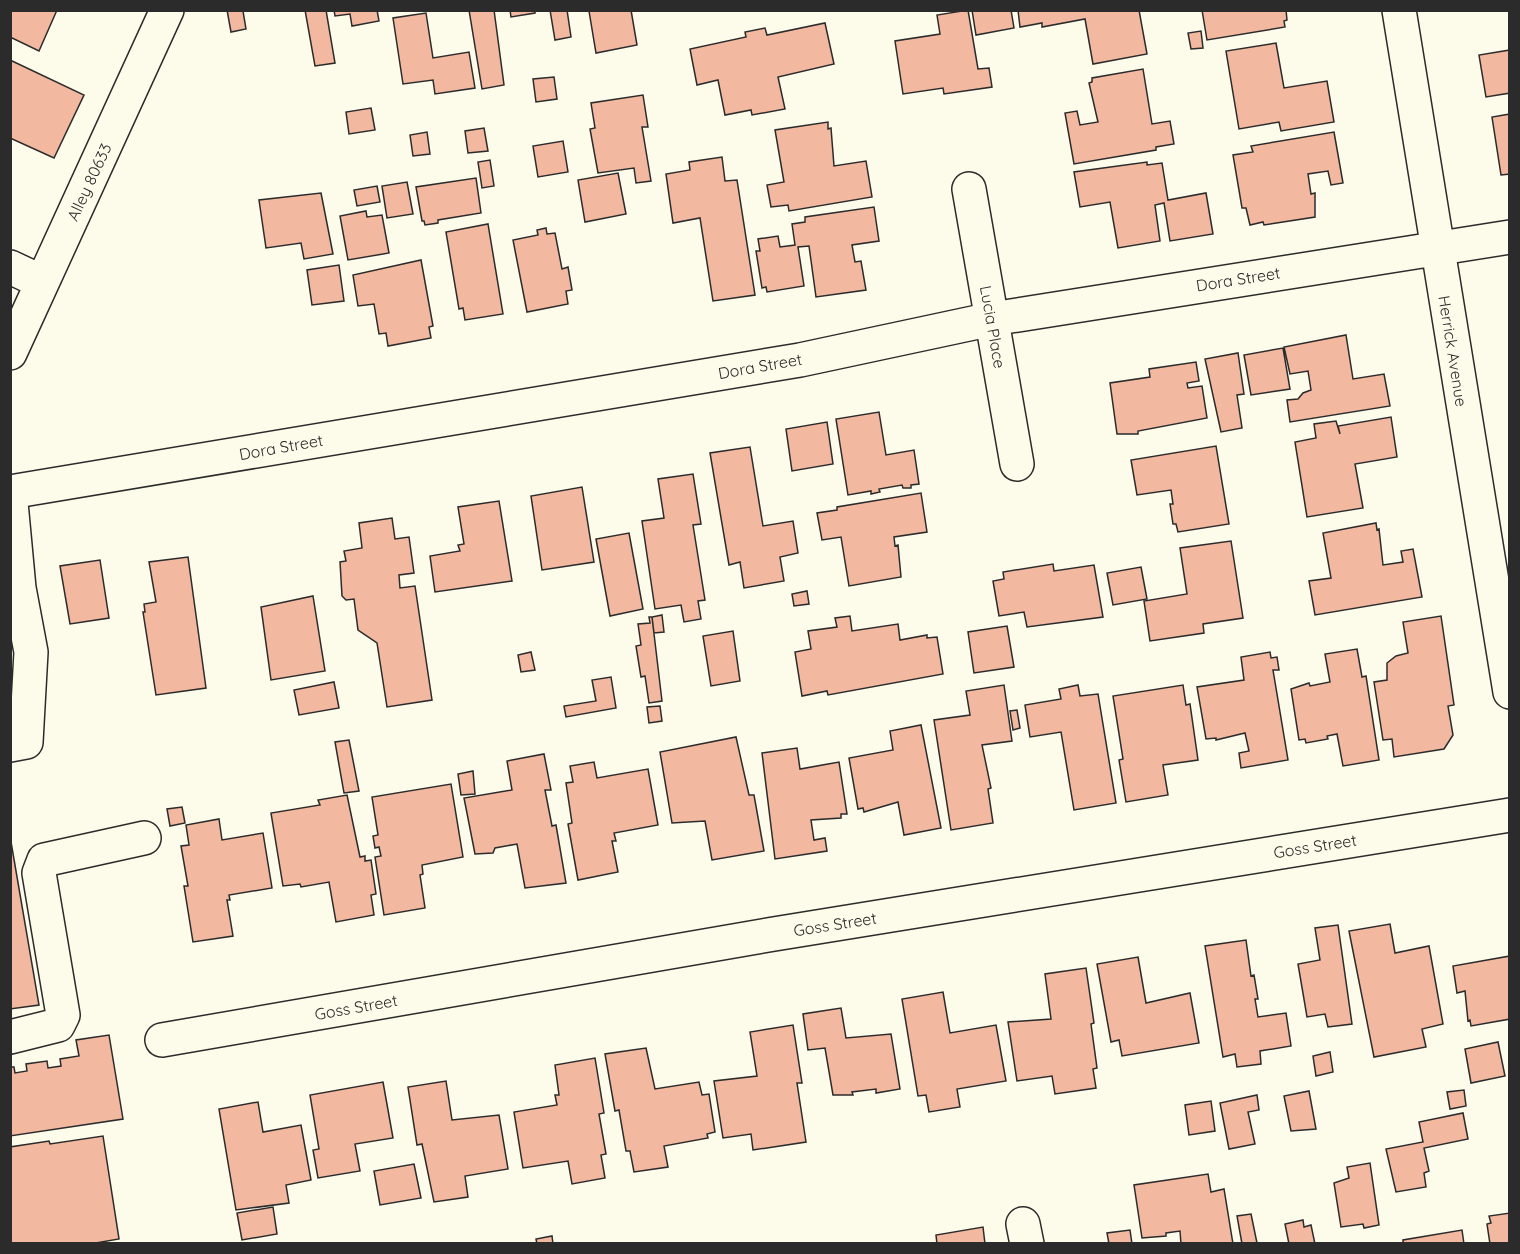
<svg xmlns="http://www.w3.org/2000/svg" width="1520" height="1254" viewBox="0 0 1520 1254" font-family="Quicksand,sans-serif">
<rect width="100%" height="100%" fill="#fdfbea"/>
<path fill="#f2b8a0" stroke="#2b2b2b" stroke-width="1.5" d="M10 10H57L39 51 10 37Z
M227 10H249L243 11 246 29 231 32Z
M305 10H326L335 63 315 66Z
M334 10H377L379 21 352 26 350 14 335 16Z
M469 10H494L504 85 482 89Z
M510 10H535V13L511 17Z
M550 10H567L571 37 555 40Z
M631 10 637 45 596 53 589 11Z
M968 10 978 69 989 68 992 87 944 94 943 88 903 94 895 41 940 34 937 15Z
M972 10H1011L1014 28 976 35Z
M1018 10H1139L1147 54 1093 64 1085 19 1042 27V23L1020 27Z
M1202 10H1286L1287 20 1284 21 1285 27 1207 40Z
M426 13 433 58 469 52 475 88 435 94 433 80 403 84 393 18Z
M825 23 834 64 778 77 785 109 752 115 751 110 725 115 718 80 697 85 690 49 746 37 745 32 765 28 767 35Z
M1201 31 1203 48 1191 49 1188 33Z
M1276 43 1284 88 1327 81 1334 122 1281 131 1279 122 1239 129 1226 51Z
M1510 50V93L1486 97 1479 55Z
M10 60 84 95 54 158 10 138Z
M1143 69 1152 124 1170 121 1174 144 1156 147V150L1074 164 1065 113 1077 111 1080 125 1098 122 1089 83 1092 82V78Z
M554 77 557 99 536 102 533 79Z
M643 95 648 127H642L651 181 636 183 634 168 598 173 590 129 595 128 591 103Z
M371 108 375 130 349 134 346 112Z
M1510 114V174L1501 175 1492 117Z
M828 122V129L831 128 834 166 866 161 872 197 789 211 788 205 771 207 767 185 784 182 775 130Z
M484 128 488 151 468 153 465 131Z
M427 132 430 154 413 156 410 135Z
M1334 132 1343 183 1331 185 1328 171 1308 174 1311 194 1315 193V217L1264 225 1263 222 1250 225 1246 208H1242L1233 155 1253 152 1251 146Z
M563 141 568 172 538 177 533 146Z
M722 157 725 181 737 180 755 295 713 301 700 218 673 223 666 174 690 170 689 162Z
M490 160 494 186 482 188 478 162Z
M1147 162V165L1162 163 1168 200 1206 193 1213 234 1170 241 1164 203 1155 205 1160 241 1118 248 1110 202 1080 207 1074 172Z
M618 173 626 214 585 222 578 180Z
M476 178 481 213 438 220V223L425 225 424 221H422L416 187Z
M407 182 413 214 387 218 382 186Z
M377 186 380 202 357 206 354 190Z
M321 193 333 254 304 259 301 243 266 248 259 200Z
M874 207 879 241 852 245 855 262 861 261 866 290 816 297 809 246 798 247 804 286 767 292 766 287 762 288 756 251H760L758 239 778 236 780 247 795 245 792 224 805 222V217Z
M366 211 367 217 382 215 389 253 348 260 340 216Z
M488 224 503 314 465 320 463 308 459 309 446 232Z
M546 228 547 234 555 233 562 269 568 267 572 290 566 291 568 304 527 312 513 240 538 235 537 230Z
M421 260 433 326 429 327 431 338 388 346 386 333 379 334 374 304 358 306 353 275Z
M339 265 344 301 312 305 307 270Z
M1346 335 1353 379 1384 374 1390 406 1290 422 1287 400 1298 399 1303 393 1311 390 1308 371 1290 374 1284 347Z
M1283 348 1290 389 1251 395 1244 355Z
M1238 353 1244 394 1237 395 1242 428 1221 432 1205 359Z
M1196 362 1199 381 1187 383 1188 388 1202 386 1207 418 1138 431V434H1117L1110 383 1150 377 1149 369Z
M879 412 886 455 914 450 919 484 911 485V488H903L902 485 879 489 880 492 871 494V491L848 495 836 419Z
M1391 417 1397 457 1355 464 1363 508 1307 517 1295 442 1316 438 1314 424 1336 421 1340 434 1338 426Z
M827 422 833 464 792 471 786 429Z
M1216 446 1229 524 1178 532 1176 524H1173L1170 504H1173L1171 490 1137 495 1131 460Z
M750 447 763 526 793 521 798 553 780 557 784 581 744 588 740 562 729 565 710 453Z
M693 474 701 524 693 525 705 600 698 601 701 619 684 622 681 605 655 609 642 521 664 518 658 479Z
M582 487 594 562 542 570 531 496Z
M921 493 927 532 894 537 895 546 898 545 901 577 849 586 841 537 822 540 817 513 837 510V507Z
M499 501 512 581 435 592 430 556 460 551 458 545 464 544 458 507Z
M392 518 395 539 409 537 414 573 399 575 400 588 415 586 432 700 387 707 377 643 358 630 354 599 346 600 342 596 340 562 346 561 344 551 362 548 359 523Z
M1376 523 1377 530 1379 529 1383 565 1403 562 1401 551 1413 549 1422 597 1315 615 1309 581 1331 578 1323 533Z
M629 533 643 609 610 616 596 539Z
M1231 541 1243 618 1203 624 1204 633 1150 641 1144 601 1187 594 1180 548Z
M188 557 206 688 156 695 143 612H145L144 604 156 602 149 562Z
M100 560 109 618 70 624 60 566Z
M1053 564 1054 571 1094 565 1103 617 1027 627 1024 612 999 616 993 581 1004 579 1003 572Z
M1141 567 1147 599 1113 605 1107 573Z
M807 591 809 604 794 606 792 594Z
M313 596 325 671 271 680 261 607Z
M662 615 664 632 654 633 652 617Z
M850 616 852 631 898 624 900 640 927 635V638L937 637 943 674 828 695 827 691 802 696 795 652 811 649 808 631 837 627 835 618Z
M1441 616 1454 705 1448 706 1453 735 1444 749 1394 757 1392 739 1383 740 1374 682 1387 680V663L1396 656 1408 653 1403 622Z
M649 617H652L662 701 649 703 645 676 641 677 636 646 641 645 638 624 650 623Z
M1007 626 1014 667 974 673 968 632Z
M733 631 740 681 711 686 703 636Z
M1357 649 1362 677 1366 676 1379 760 1343 766 1337 734 1327 736 1328 739 1306 743 1305 739 1299 740 1291 689 1309 683 1310 686 1330 682 1325 654Z
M531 652 535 670 521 672 518 655Z
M1270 652 1271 658 1277 657 1279 670H1273L1288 760 1241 768 1239 753 1249 751 1245 733 1216 740V738L1206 739 1197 687 1244 680 1241 657Z
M611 677 616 708 566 717 564 706 596 701 592 680Z
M334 682 339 708 299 715 294 690Z
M1004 685 1012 741 982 745 991 788 988 789 993 823 951 830 934 720 970 715 966 691Z
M1078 685 1080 696 1098 694 1116 803 1074 810 1061 732 1030 737 1025 705 1061 699 1059 689Z
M1183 685 1186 705 1190 704 1198 760 1163 765 1168 795 1126 802 1119 760 1123 759 1113 696Z
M660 706 662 721 649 723 647 707Z
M1017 710 1020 728 1013 730 1010 711Z
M921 725 941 828 904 835 898 802 864 812 863 808 858 809 849 758 893 750 890 731Z
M736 737 749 795H754L764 851 712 860 705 821 672 823 660 752Z
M349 740 359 791 344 793 335 742Z
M797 748 800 769 839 762 847 814H841V818L811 820 814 840 825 838 827 851 775 859 762 753Z
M544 754 551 790H545L552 826 556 825 566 883 525 888 517 844 495 848 493 853 475 854 464 798 512 790 507 761Z
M594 762 597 778 648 769 658 825 614 833 616 841H612L618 872 578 880 568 824 572 823 566 783 573 782 570 766Z
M473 771 475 794 461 795 458 774Z
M451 784 463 857 422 865 423 874 420 875 425 908 384 915 375 857 381 856 379 847 375 848 373 836 378 835 372 797Z
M347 795 360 857 365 856V861L371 860 376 894 371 895 374 915 336 922 329 882 301 887 300 884 283 886 271 813 320 805 318 800Z
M182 807 185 823 170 826 167 809Z
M219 819 222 840 263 833 272 888 229 895 230 900H227L233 936 193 942 184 886H188L181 846 189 845 186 825Z
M10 836 39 1005 10 1009Z
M1390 924 1395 953 1429 946 1443 1024 1422 1029 1426 1047 1374 1057 1349 931Z
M1338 925 1352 1024 1328 1027 1325 1014 1307 1017 1298 964 1320 960 1315 928Z
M1246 940 1251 976 1254 975 1258 999H1255L1258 1017 1286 1013 1291 1046 1260 1051 1261 1064 1237 1067 1235 1054 1223 1057 1205 946Z
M1510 956V1019L1471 1026 1470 1020 1468 1021 1465 991 1457 993 1453 966Z
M1138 957 1146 1003 1190 993 1199 1043 1122 1056 1119 1040 1111 1042 1097 964Z
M1086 968 1094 1023 1091 1024 1097 1068 1093 1069 1096 1088 1055 1094 1052 1076 1017 1081 1008 1022 1051 1019 1045 974Z
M943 992 950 1033 996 1025 1006 1081 957 1089 960 1107 929 1112 926 1095 918 1096 902 999Z
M841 1008 846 1038 891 1034 900 1089 876 1093V1089L852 1092 853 1095H833L825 1048 808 1050 803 1014Z
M793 1025 802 1083H797L806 1142 753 1150 751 1134 723 1138 714 1081 757 1076 750 1032Z
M109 1035 123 1119 10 1136V1067H14L15 1073 27 1071 26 1064 47 1061 48 1068 61 1066 60 1059 79 1056 76 1040Z
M1498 1042 1505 1076 1471 1083 1465 1049Z
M646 1048 655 1089 699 1082 702 1095 709 1094 715 1132 707 1134 708 1138 664 1146 668 1167 634 1172 630 1151H626L619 1110 615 1111 605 1054Z
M1330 1052 1333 1072 1316 1076 1313 1056Z
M595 1058 604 1113 599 1114 606 1154 601 1155 605 1178 572 1184 568 1161 523 1168 514 1112 557 1105 555 1095H559L555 1065Z
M446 1081 452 1120 499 1115 508 1169 465 1176 468 1197 434 1202 422 1144 417 1145 408 1087Z
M383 1082 393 1138 355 1144 360 1171 318 1178 313 1150 319 1149 310 1095Z
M1464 1090 1466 1106 1450 1109 1447 1092Z
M1309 1091 1316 1129 1291 1131 1284 1096Z
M1257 1095 1259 1110 1248 1112 1255 1144 1229 1149 1220 1103Z
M1211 1101 1215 1131 1189 1135 1185 1105Z
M258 1102 263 1132 301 1125 311 1180 286 1185 289 1203 236 1210 219 1109Z
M1463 1113 1468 1139 1424 1148 1429 1171 1424 1173 1426 1187 1396 1192 1386 1149 1423 1142 1419 1122Z
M103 1136 119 1239 90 1244H10V1147L49 1141 50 1144Z
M1370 1163 1379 1225 1364 1228 1363 1224 1341 1227 1334 1183 1349 1178 1347 1167Z
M414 1164 421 1198 380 1205 374 1171Z
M1208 1174 1211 1192 1224 1189 1233 1244H1181L1180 1231 1166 1233V1236L1142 1238 1134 1185Z
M273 1207 277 1234 242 1240 237 1213Z
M1510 1213V1244H1490L1487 1224 1491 1223 1489 1216Z
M1251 1214 1257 1243 1242 1244 1237 1216Z
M1303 1220 1304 1227 1311 1225 1315 1244H1289L1285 1224Z
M983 1227 985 1244H937L936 1235Z
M1130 1230 1132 1244H1109L1107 1233Z
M1462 1230 1464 1244H1403V1240Z
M552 1236 553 1244H537L536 1239Z"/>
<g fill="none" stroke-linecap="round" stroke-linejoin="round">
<g stroke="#2b2b2b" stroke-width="36">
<path id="minor" d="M1399 10 1510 692
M969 189 1017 464
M10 267 42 282
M10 353 167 10
M19 588 10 492 800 360 992 319 1510 237
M10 589 19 588 31 652 26 742 10 745
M10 1037 58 1025 63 1015 39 873 44 860 144 838
M162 1040 774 934 1510 815
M1023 1224 1027 1244"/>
</g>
<use href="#minor" stroke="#fdfbea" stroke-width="33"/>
</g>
<g text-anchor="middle" stroke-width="4.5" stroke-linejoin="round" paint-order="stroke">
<g font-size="16" fill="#2b2b2b" stroke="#fdfbea">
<text transform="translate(89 182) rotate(-65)" y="6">Alley 80633</text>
<text transform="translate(1238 279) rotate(-9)" y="6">Dora Street</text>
<text transform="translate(993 327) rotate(80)" y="6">Lucia Place</text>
<text transform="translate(1453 351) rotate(81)" y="6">Herrick Avenue</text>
<text transform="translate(760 366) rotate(-10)" y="6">Dora Street</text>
<text transform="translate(281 447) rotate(-10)" y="6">Dora Street</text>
<text transform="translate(1315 846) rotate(-9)" y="6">Goss Street</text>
<text transform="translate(835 924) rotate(-9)" y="6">Goss Street</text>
<text transform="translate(356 1007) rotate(-10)" y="6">Goss Street</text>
</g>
</g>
<rect width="1520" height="1254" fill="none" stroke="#2b2b2b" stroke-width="24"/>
</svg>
